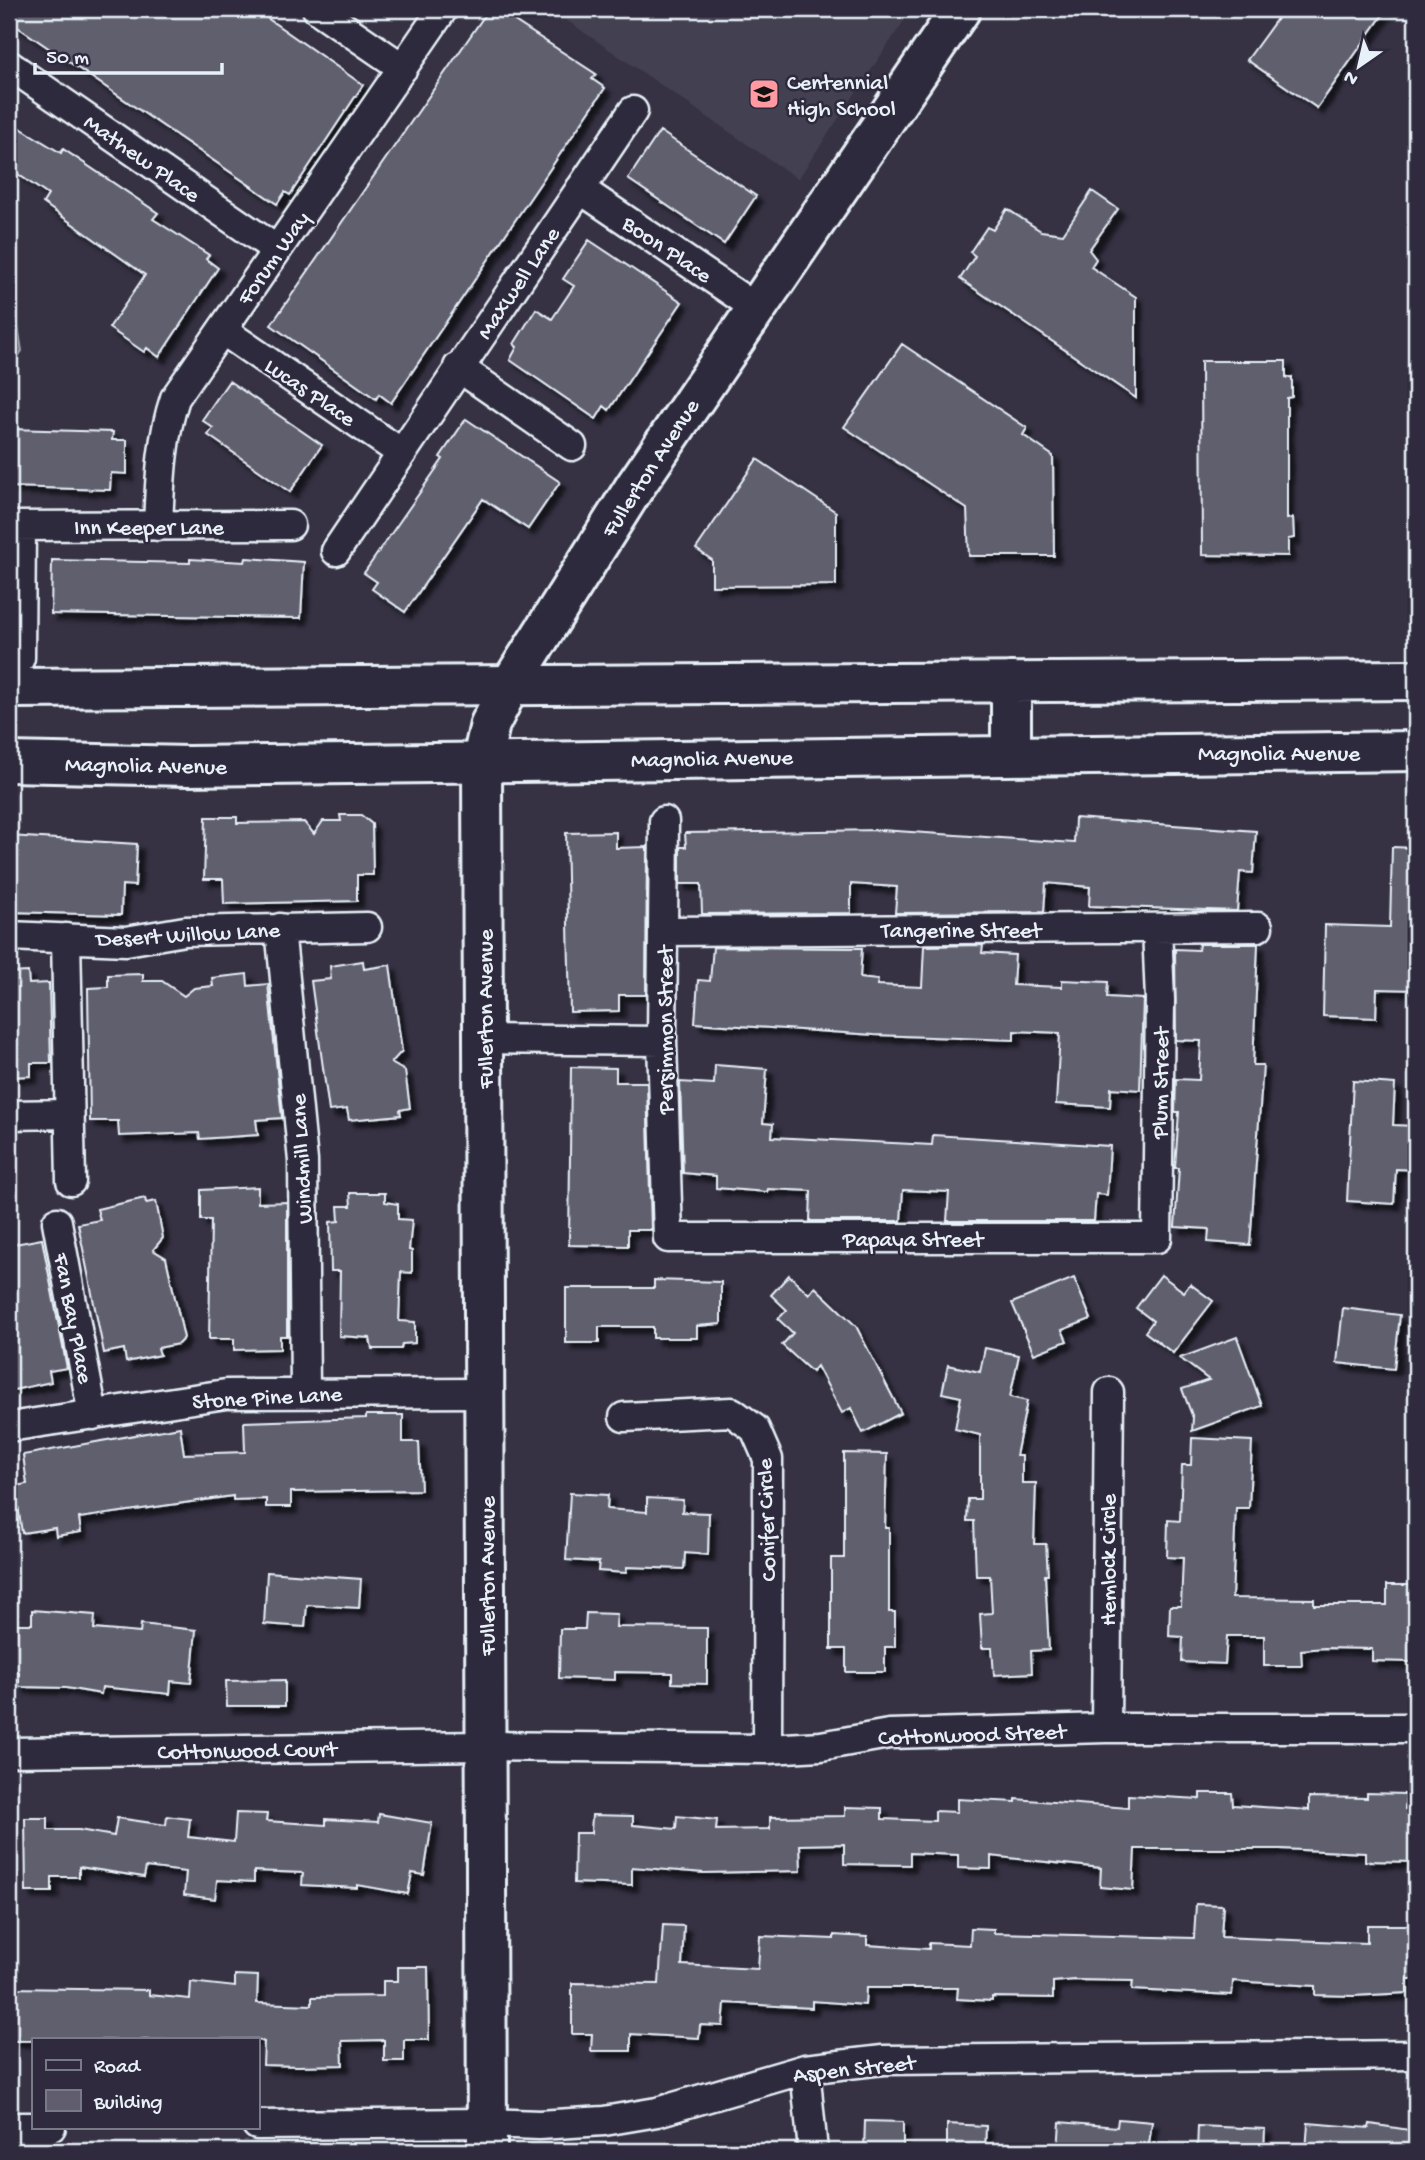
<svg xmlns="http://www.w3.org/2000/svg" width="1425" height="2160" viewBox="0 0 1425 2160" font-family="'Gochi Hand',sans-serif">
<defs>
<pattern id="water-rules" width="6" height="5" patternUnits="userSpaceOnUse" patternTransform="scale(1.75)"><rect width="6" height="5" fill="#70717f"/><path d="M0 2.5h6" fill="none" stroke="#5b5c64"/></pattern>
<filter id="shadow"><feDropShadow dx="6" dy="6" stdDeviation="2" flood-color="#0009"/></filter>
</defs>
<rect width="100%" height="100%" fill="#363244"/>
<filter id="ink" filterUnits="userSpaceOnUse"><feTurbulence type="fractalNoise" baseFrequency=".0143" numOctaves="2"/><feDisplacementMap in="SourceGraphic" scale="14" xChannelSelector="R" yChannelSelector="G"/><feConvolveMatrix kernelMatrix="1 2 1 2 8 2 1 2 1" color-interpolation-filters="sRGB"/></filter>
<g filter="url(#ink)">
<path fill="#433f51" d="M550 9H912L798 179Z"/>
<path fill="url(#water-rules)" stroke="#a0a4af" stroke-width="2" d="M9 320H17L22 351 9 369Z"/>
<path fill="#605e6e" stroke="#e8f1f8" stroke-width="2" filter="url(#shadow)" d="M9 9H254L363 85 290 195 285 192 277 204 9 21Z
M489 9H496L596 74 592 79 605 88 391 403 379 394 376 399 271 325Z
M1284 9H1387L1317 108 1247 60Z
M9 121 61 153 63 149 158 213 153 219 209 255 206 259 218 268 159 357 147 348 144 352 109 328 145 275 43 203 48 195 9 168Z
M660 131 756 196 724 244 628 179Z
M1092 191 1118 209 1089 250 1096 259 1091 267 1136 297V398L960 279 975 256 970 252 987 227 993 230 1007 209 1041 231 1063 234Z
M589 240 682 302 609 410 604 406 596 419 510 360 517 347 514 344 536 309 552 319 574 286 563 279Z
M902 344 1027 428 1023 435 1053 456 1054 556H969L967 509 844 427Z
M1201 361H1286V378L1292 377V397L1287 398V519L1293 518 1294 538 1288 539V556L1202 555Z
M229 381 322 445 290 492 208 435 213 428 202 420Z
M466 419 560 482 528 529 483 499 405 612 372 589 377 582 364 573 443 459 440 457Z
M10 429 113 432 112 440H127V474L111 473 110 490 9 487Z
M757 459 836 512V585L712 586V560L696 549Z
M246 558 304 562 301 618 51 614 52 560 190 563V559L245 562Z
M340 815H361L372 824 373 875H357V901L224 904 223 879H204L206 817H237V823L304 822 314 834 323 821H341Z
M1075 818 1256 831 1253 873 1240 872 1237 911 1089 906 1090 887 1046 883 1044 912 895 913 897 887 851 884V913L702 914 701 884H680V847H686L685 833 881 830 1074 843Z
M616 832V848L647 847 646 995H619V1011L570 1012 566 833Z
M9 836 137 844 135 886 122 885 121 915 9 912Z
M1392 847 1416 848V990L1377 989 1376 1018 1323 1016 1325 925 1390 927Z
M1199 944H1258L1253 1065H1263L1250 1245 1208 1242 1209 1229 1175 1227 1179 1168H1175L1179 1112H1175L1176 1079 1199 1080 1201 1041 1176 1040 1175 949 1198 950Z
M983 945 982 953 1015 955 1013 985 1062 987V980L1108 982 1107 997 1143 999 1140 1090 1111 1088 1110 1107 1056 1104 1060 1033 1014 1031V1040L874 1035 695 1023 698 980 710 981 713 947 862 948 860 978 878 980 877 985 922 987 924 946Z
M363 961 364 969 390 965 402 1051 391 1063 405 1071 410 1108 400 1110 401 1115 349 1120 347 1109 329 1111 311 981 331 979 330 966Z
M28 972 29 984 49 983 51 1063H31V1076L9 1077V973Z
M143 974V981H162L184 996 194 988 213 986 212 978 247 974 248 986 268 984 282 1118 256 1120 258 1135 200 1139 199 1133 119 1136 118 1121H90L88 988 108 987V975Z
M715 1065 767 1069 763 1123 773 1124 772 1137 932 1145 933 1135 1110 1146 1107 1195 1096 1194 1094 1221H947L949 1192 903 1190 901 1221H810L811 1191 768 1189 767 1192 716 1188V1176L683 1173 680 1082 714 1084Z
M571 1067 616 1068V1082H647L651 1230H628V1246L569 1245Z
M1353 1081 1395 1084 1393 1125 1416 1126V1170L1396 1169 1394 1204 1347 1201Z
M258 1187V1203L287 1202V1336H280V1349L234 1350V1339H209L211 1220H201V1190Z
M350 1193H385V1202L398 1204V1219L412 1220 409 1250 412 1251V1273L401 1272 399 1321 415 1322V1343L402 1344 401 1349H372L370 1338 339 1336 340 1271H331L330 1222 339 1221 338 1206H351Z
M145 1198 146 1203 156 1201 163 1238 153 1250 166 1258 184 1338 178 1344 158 1348 160 1355 126 1362 124 1349 104 1353 78 1224 100 1220 97 1209Z
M42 1239 67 1368 49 1371 51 1382 9 1391V1245Z
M789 1275 809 1294 815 1287 856 1326 901 1413 863 1433 851 1408 842 1413 817 1366 812 1372 782 1345 793 1333 778 1319 787 1310 771 1295Z
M1161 1275 1184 1292 1190 1284 1213 1301 1173 1353 1145 1332 1153 1321 1136 1308Z
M1074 1278 1091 1319 1062 1330 1067 1341 1034 1354 1012 1303Z
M654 1280 721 1282V1324L697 1326V1338H653V1327H599V1343H566V1288H654Z
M1343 1308 1400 1315 1394 1369 1337 1363Z
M1237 1337 1262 1406 1192 1431 1193 1418 1182 1389 1209 1380 1180 1358Z
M985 1348 1019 1355 1010 1397 1027 1401 1016 1456H1022V1483H1036L1034 1544H1046L1048 1575H1045L1049 1650 1031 1651 1032 1673 994 1675 992 1648H982L980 1614 992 1613 990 1576H976L974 1521H967L968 1499H980V1435L955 1429 961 1397 942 1393 948 1365 980 1372Z
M366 1415H403V1442H419L421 1490 291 1492V1507H266V1499L233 1500V1496L79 1518 81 1532 56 1536 55 1528 22 1533 15 1486 27 1484 23 1455 180 1427 184 1454 245 1452 244 1422 366 1418Z
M1192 1438 1252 1441 1249 1508H1236L1232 1598 1314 1599V1605H1387V1585H1412L1411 1662 1372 1661V1649L1325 1648 1301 1650 1302 1666H1264V1636H1227L1225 1664 1182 1662 1183 1637 1169 1636 1170 1606H1181L1183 1558 1167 1557 1168 1520 1180 1521 1182 1465H1191Z
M844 1453 887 1454 885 1528H889V1612H895V1647H885V1672H846V1649H831V1558H844Z
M570 1493 608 1495 607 1509 647 1512V1498L683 1500 682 1512 709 1513 708 1555 685 1553 684 1569 627 1567 626 1573 598 1571 599 1562 566 1560Z
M267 1572 361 1579 359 1608 307 1605 305 1627 264 1624Z
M32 1610 95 1615 94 1629 140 1633 141 1624 196 1630 191 1683 171 1681 170 1694 102 1687 101 1694 66 1688 19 1687V1672H9V1624H32Z
M586 1613 617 1614 616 1627 707 1628V1684L672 1683V1673L615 1672V1680L559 1678 560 1629H585Z
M285 1680V1706H227L226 1681Z
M1200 1793H1232L1233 1805 1309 1810V1797L1367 1798V1793L1406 1794 1405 1809 1416 1810V1862L1365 1861V1853L1281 1849H1135L1133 1890 1100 1887 1101 1868 991 1856V1869L958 1868V1855L910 1853V1865L844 1864V1844L800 1845 801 1871 704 1873 632 1867V1885L574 1883 575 1833H591L592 1815 633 1816V1825L676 1829 677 1816 717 1820 716 1830 770 1829V1817L845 1816V1807L882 1808V1819L935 1821V1811L957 1812V1799L1016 1802V1799L1128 1808V1795L1200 1799Z
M236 1813 267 1814 266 1821 326 1825V1819L378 1822 379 1814 432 1823 424 1875 412 1873 408 1894 357 1885V1888L302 1885 303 1873 254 1871V1882L217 1880 215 1899 184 1895 186 1872 146 1867 144 1877 79 1867V1877H52V1892H26L25 1818H48V1830H79L114 1836 117 1818 166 1825 167 1816 190 1819 188 1837 234 1842Z
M1196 1904 1223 1905 1221 1937 1367 1943V1925H1416V1979H1407V1993L1353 1996 1315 1995V1986L1233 1981 1232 1995 1132 1990 1133 1981 1075 1980 1053 1982V1998L992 1997V2001L957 1999 958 1988H866L865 2005 812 2001V2008L725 2003 723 2026 700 2025 699 2038 631 2034V2051H591L592 2034H572V1983L659 1984 663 1925 684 1926 682 1965 758 1969 760 1936 834 1939V1935L867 1937V1945L929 1949V1943L970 1945 971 1928 994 1929V1933L1194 1938Z
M398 1967H428L429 2040H404V2061H384V2040L342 2041 343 2065 298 2066 263 2065 264 2042 257 2039 9 2041V1988L149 1990V1995L190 1999 191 1982 235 1987V1975L258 1976 257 2003 312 2005V1997L383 1996V1981H398Z
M1118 2119 1152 2122 1148 2151H1058L1060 2122 1117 2127Z
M865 2121 903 2122V2151H864Z
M1308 2123 1369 2128 1370 2124 1416 2131V2151H1306Z
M947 2124 986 2126 985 2151H947Z
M1198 2126 1265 2129 1264 2151H1197Z"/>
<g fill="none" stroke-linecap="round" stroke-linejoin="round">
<g stroke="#e8f1f8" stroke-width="33">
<path id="minor" d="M317 9 403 68
M9 65 277 250
M580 189 756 308
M222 330 400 452
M458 367 572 446
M9 526 290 525
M158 526C160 481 161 440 175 398L443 9
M336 551 633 111
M9 678 20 658 21 526
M664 821 662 1041 668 1238H1157L1160 1000 1157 928
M280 928 303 1161 305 1392
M664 931 1258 927
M9 936 126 941 185 931 367 927
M66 938 71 1181
M484 1039 662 1041
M9 1115 69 1114
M57 1222 93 1415
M624 1417 732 1412 755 1429 768 1459 767 1749
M9 1427 226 1394 485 1393
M1106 1728 1109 1392
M9 1752 486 1746 767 1749 821 1746 889 1734 1106 1728H1416
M805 2069 813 2151
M257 2125 487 2123 539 2125 604 2121 657 2112 805 2069 883 2060 1416 2055
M9 2127H51"/>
</g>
<g stroke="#e8f1f8" stroke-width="44">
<path id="secondary" d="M487 2151 482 760 490 724 510 685 634 488 961 9"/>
</g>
<g stroke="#e8f1f8" stroke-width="44">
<path id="primary" d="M9 688 1416 680
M1011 754V682
M9 762 188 766 1416 751"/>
</g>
<use href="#minor" stroke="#2f2a3d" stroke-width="28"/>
<use href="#secondary" stroke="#2f2a3d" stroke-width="38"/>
<use href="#primary" stroke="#2f2a3d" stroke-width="38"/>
</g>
</g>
<defs>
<g id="school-square" transform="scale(1.575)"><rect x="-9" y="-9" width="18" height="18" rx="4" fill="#ff9aa2" stroke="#2f2a3d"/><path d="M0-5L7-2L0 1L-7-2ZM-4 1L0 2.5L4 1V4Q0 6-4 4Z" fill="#111"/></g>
</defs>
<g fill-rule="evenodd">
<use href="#school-square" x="764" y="94"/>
</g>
<g text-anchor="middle" stroke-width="5" stroke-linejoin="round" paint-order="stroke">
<g font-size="23" fill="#e8f1f8" stroke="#2f2a3d" text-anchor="start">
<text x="787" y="89">Centennial<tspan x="787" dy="26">High School</tspan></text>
</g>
<g font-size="23" fill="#e8f1f8" stroke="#2f2a3d">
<text transform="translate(143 157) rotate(35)" y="8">Mathew Place</text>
<text transform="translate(668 248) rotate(34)" y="8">Boon Place</text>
<text transform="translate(272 257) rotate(-55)" y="8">Forum Way</text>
<text transform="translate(517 282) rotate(-56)" y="8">Maxwell Lane</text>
<text transform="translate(311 391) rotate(34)" y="8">Lucas Place</text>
<text transform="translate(649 467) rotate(-57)" y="8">Fullerton Avenue</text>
<text x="149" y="534">Inn Keeper Lane</text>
<text x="1279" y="760">Magnolia Avenue</text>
<text transform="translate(712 757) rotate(-1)" y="8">Magnolia Avenue</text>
<text transform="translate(146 764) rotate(1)" y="8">Magnolia Avenue</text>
<text x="961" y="937">Tangerine Street</text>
<text transform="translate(188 933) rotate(-3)" y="8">Desert Willow Lane</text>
<text transform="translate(484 1009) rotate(-90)" y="8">Fullerton Avenue</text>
<text transform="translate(664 1030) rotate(-90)" y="8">Persimmon Street</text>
<text transform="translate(1159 1083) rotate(-89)" y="8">Plum Street</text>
<text transform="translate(300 1159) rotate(-93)" y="8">Windmill Lane</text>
<text x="913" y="1246">Papaya Street</text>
<text transform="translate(75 1318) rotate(79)" y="8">Fan Bay Place</text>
<text transform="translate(267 1396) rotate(-3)" y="8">Stone Pine Lane</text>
<text transform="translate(765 1520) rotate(-92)" y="8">Conifer Circle</text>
<text transform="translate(1107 1560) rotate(-90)" y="8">Hemlock Circle</text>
<text transform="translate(486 1576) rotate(-90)" y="8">Fullerton Avenue</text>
<text transform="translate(972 1733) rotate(-2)" y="8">Cottonwood Street</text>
<text transform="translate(247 1749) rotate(-1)" y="8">Cottonwood Court</text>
<text transform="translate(854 2067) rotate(-6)" y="8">Aspen Street</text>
</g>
</g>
<rect width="1425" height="2160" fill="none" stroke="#2f2a3d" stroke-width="35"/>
<rect x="18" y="18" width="1390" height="2125" fill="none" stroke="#e8f1f8" stroke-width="2.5" filter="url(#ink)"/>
<rect x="32" y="2038" width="228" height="91" fill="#2f2a3d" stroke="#797a88" stroke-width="2"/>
<rect x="46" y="2060" width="35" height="10" fill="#2f2a3d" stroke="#797a88" stroke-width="2"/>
<text x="94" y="2072" font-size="21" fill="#e8f1f8">Road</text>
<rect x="46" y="2090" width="35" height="21" fill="#605e6e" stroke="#797a88" stroke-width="2"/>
<text x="94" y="2108" font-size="21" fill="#e8f1f8">Building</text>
<g transform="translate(1359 66) rotate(214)" stroke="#2f2a3d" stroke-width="5" paint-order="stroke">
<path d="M0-5L12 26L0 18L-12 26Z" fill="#e8f1f8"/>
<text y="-10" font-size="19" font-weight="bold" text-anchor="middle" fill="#e8f1f8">N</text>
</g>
<path d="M35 63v10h187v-10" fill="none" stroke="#e8f1f8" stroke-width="3.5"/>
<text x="46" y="63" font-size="21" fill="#e8f1f8" stroke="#2f2a3d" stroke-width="5" paint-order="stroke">50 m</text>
</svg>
